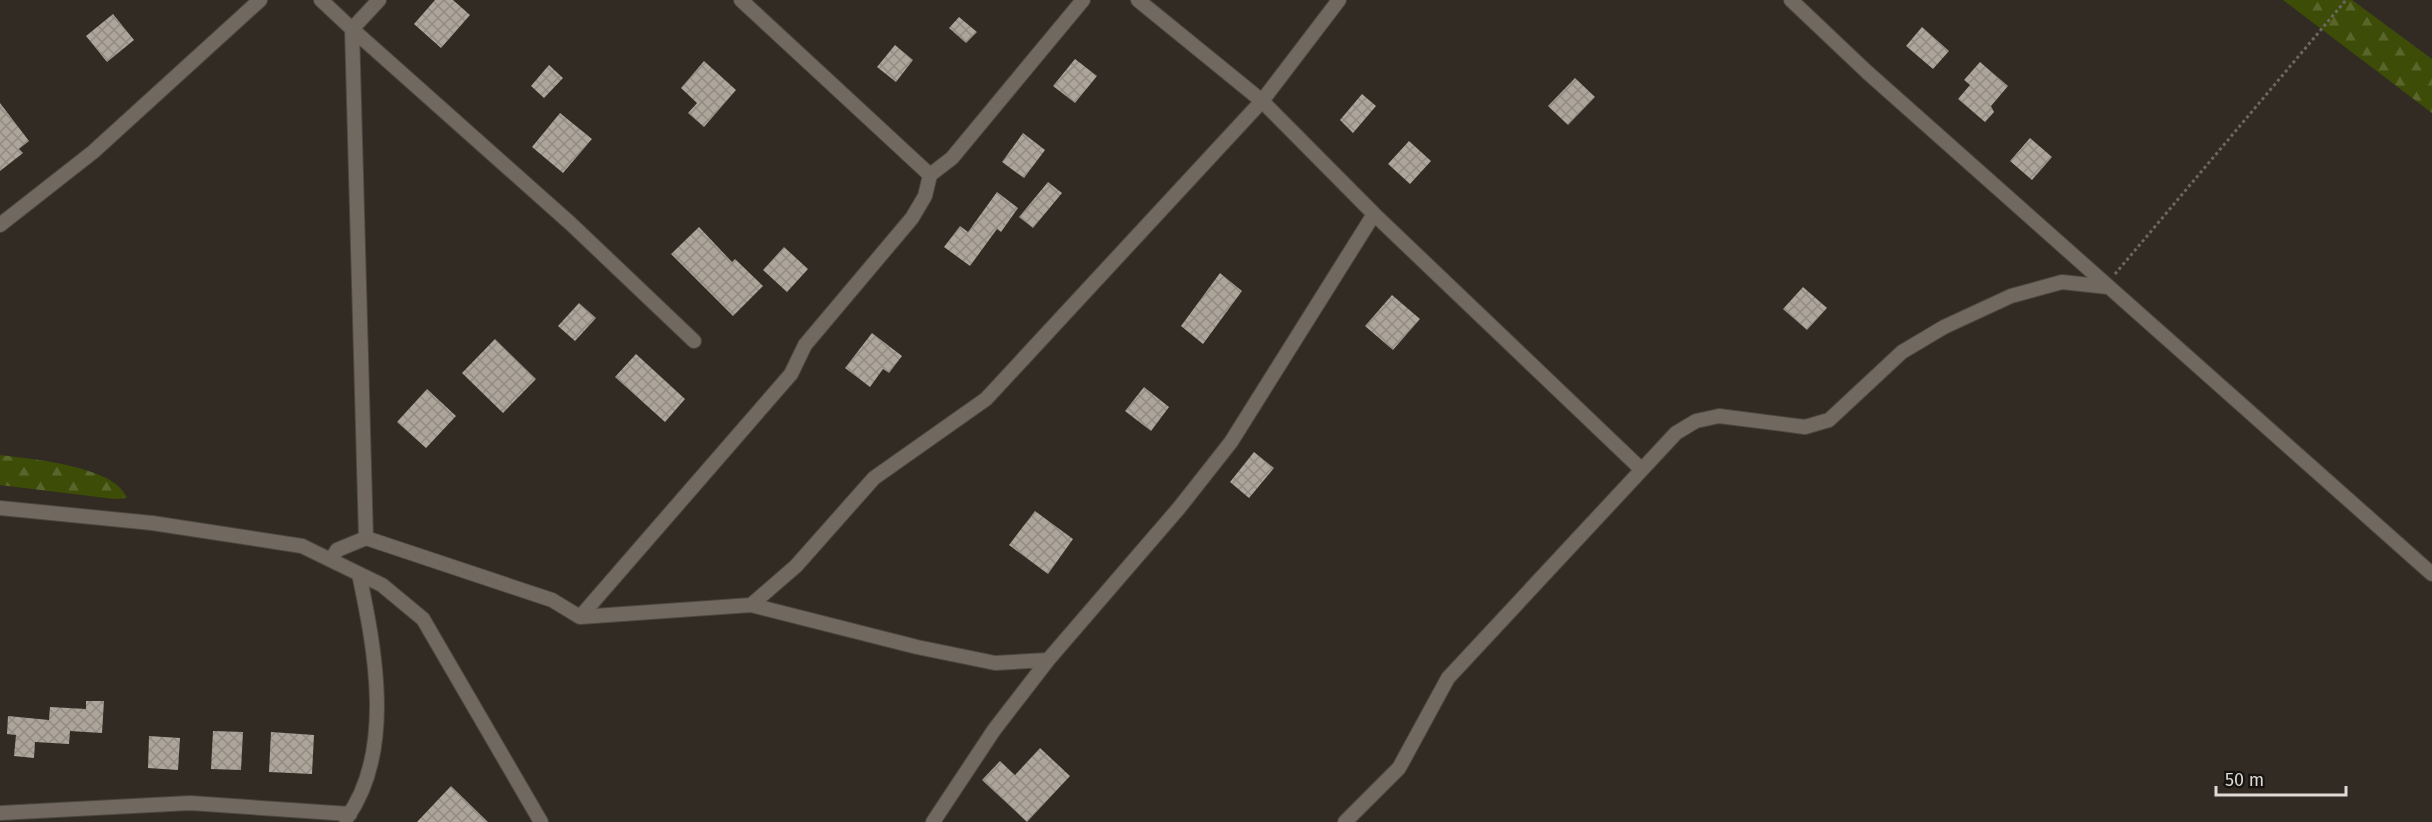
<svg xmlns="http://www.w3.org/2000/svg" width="2432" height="822" viewBox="0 0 2432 822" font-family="'Fira Sans',sans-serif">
<defs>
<pattern id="forest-firs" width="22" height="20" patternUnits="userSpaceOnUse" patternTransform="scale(1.5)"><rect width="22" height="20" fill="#3d4c07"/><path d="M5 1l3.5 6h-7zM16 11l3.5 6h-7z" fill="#59652a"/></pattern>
<pattern id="building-cross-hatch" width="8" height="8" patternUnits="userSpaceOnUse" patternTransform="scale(1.5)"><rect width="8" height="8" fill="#ada49a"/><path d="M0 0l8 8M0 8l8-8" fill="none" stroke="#928b84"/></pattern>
</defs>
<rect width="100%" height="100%" fill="#322b23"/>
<path fill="url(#forest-firs)" d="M2283 0H2352L2432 59V113Z
M0 455C31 459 116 466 127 498L114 499 0 485Z"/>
<path fill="url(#building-cross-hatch)" d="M435 0H453L470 15 441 48 414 24Z
M113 14 134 40 107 62 86 36Z
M959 17 977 32 966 43 949 28Z
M1922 27 1949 51 1933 69 1906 46Z
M895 45 913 60 896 82 877 67Z
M1075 59 1097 76 1075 103 1053 86Z
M704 61 736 90 704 127 688 113 697 103 681 88Z
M1980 62 2008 86 1991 106 1994 112 1985 122 1958 99 1970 85 1964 80Z
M549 65 563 78 544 98 531 86Z
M1575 78 1595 97 1568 125 1548 106Z
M1362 94 1376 106 1353 133 1340 120Z
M0 103 29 141 19 149 23 153 0 171Z
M560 113 592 139 563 173 532 147Z
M1023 133 1045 150 1024 178 1002 162Z
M2030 138 2052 157 2032 180 2010 161Z
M1409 141 1431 161 1410 184 1388 164Z
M1048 182 1062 193 1033 228 1019 217Z
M997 192 1018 208 1001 232 997 229 970 266 944 247 960 226 968 232Z
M699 227 732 262 735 259 763 286 733 316 671 254Z
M784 247 808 269 787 292 763 270Z
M1220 273 1242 291 1203 344 1181 326Z
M1803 287 1827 308 1807 330 1783 309Z
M1392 295 1420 319 1393 350 1365 326Z
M579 303 596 318 575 341 558 326Z
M872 333 902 356 889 373 883 369 870 387 845 368Z
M495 339 536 379 503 413 462 373Z
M636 354 685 399 665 422 615 377Z
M1144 387 1169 407 1151 431 1125 411Z
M427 389 456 416 426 448 397 422Z
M1254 452 1274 468 1249 498 1230 482Z
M1035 511 1073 539 1048 574 1009 545Z
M86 701H104L102 733 70 731 69 744 35 742 34 758 14 756 16 735 7 734 8 716 49 720 50 707 86 709Z
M213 731 243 732 241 770 211 769Z
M271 732 314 735 312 774 269 772Z
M149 736 180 738 178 770 148 768Z
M1040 748 1070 776 1027 822 982 780 1000 761 1015 775Z
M451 786 488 822H417Z"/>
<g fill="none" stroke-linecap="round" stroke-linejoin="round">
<g stroke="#4c4740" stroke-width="16">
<path id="street" d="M321 0 352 29 379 0
M741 0 930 175
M1138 0 1262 101 1374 214 1641 469
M1791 0 1867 72 2432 574
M0 225 93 152 260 0
M0 508 152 523 302 546 382 585 423 619 541 822
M366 538 352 29 571 224 694 341
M331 560 337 550 366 538 552 600 580 617 751 605 796 566 874 478 986 399 1262 101 1339 0
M751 605 917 647 995 663 1048 660
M580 617 791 374 805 345 912 218 925 196 930 175 952 158 1083 0
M0 813 190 803 350 814
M346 819C395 752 375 649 359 574
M933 822 994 730 1048 660 1179 508 1231 442 1374 214
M1345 822 1399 768 1448 678 1676 433 1696 421 1719 416 1805 427 1829 420 1902 352 1944 327 2011 296 2062 282 2108 287"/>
</g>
<path stroke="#6d6760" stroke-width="3" stroke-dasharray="3 3" stroke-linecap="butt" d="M2115 274 2346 0"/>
<use href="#street" stroke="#716960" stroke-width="14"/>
</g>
<path d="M2216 786v9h130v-9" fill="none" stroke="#dedad5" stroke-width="3"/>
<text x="2225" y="786" font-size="18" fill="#dedad5" stroke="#171410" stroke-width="4.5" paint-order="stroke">50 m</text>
</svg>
